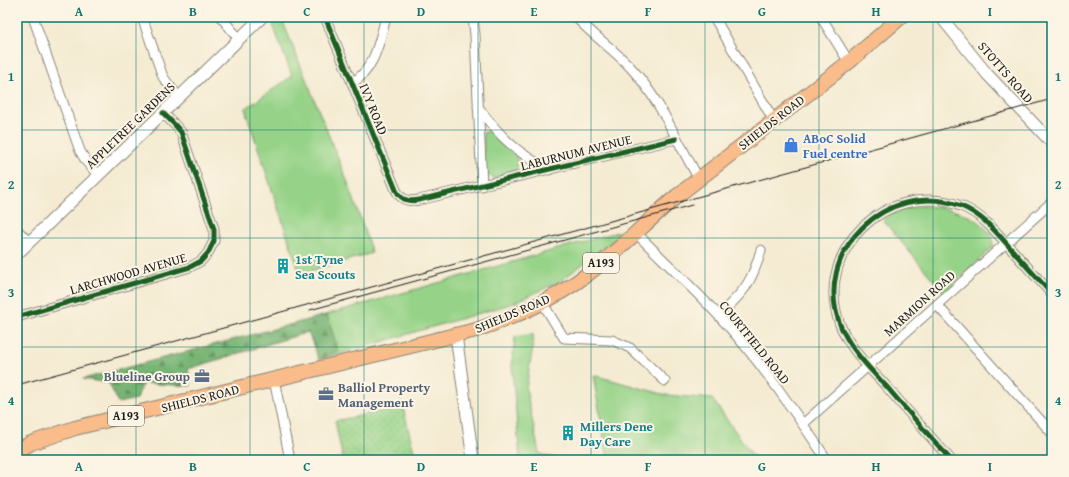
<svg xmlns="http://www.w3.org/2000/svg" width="1069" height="477" viewBox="0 0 1069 477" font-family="'Gentium Book Plus',serif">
<defs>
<pattern id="forest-firs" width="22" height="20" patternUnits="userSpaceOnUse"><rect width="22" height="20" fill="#78b574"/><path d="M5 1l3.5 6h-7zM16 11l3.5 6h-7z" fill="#62925e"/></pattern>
<pattern id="garden-dots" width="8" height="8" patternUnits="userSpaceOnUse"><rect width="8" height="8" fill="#96d388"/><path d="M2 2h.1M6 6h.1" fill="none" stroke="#81b575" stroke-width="1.8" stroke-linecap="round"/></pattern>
</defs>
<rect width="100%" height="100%" fill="#fcf5e5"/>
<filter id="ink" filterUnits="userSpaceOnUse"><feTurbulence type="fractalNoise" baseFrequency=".025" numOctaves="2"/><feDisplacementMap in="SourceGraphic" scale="8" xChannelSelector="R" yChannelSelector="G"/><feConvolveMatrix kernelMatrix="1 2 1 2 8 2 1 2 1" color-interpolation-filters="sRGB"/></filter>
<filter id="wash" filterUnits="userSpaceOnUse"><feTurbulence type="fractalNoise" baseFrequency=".012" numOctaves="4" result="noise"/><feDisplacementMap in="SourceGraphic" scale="16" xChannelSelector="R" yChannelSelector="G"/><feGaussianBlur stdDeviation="0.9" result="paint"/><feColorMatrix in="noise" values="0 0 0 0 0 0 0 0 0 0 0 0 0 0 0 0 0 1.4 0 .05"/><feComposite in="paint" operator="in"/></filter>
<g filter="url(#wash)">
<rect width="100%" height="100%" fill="#f4ebd2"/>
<path fill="#96d388" stroke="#597852" d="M281 17 350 188 372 253 300 274 245 109 292 76 273 25Z
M488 131 492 132 500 143 514 154 518 160 517 168 512 174 495 179 487 174 484 168 483 133Z
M922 206C942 207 962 210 979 222 984 226 988 231 992 235L993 247 944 293 883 220C894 210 908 208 922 206Z
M628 229 561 281 511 304 319 360 304 321Z
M533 334V346L526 389 539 453 560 460H520L512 367 515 337Z
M593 375 666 395 712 399 756 460H608Z"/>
<path fill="url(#forest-firs)" stroke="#4a6848" d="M327 315 338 350 319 360 308 332 188 369 191 386 143 383 136 399 118 403 109 383 83 379Z"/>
<path fill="url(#garden-dots)" stroke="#597852" d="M403 407 416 460H343L335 421Z"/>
</g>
<g filter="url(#ink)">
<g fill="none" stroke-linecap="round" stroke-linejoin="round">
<g stroke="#888477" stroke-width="11">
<path id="minor" d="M33 17 80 151 86 161 98 175
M142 17 163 77 179 98
M221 17 239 39
M325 17 396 190C401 200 408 202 419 200L676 139
M473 17 475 35 482 186
M576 17C593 36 615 50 632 69 661 101 677 142 699 179
M714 17 774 121
M821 17 849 62
M352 83C375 69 379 42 386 17
M478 107C500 137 516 152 549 170
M17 230 29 242
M635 232C663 260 692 287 719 316 760 360 794 411 827 460
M542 302 564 338 612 340 630 348 665 381
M937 305 1052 433
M719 315C743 293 752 283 761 250
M17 317 190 267 201 261 208 253 214 241V229L181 132 174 124 163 113
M274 379 290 460
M803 424 1052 202
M951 460C930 436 908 412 887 387 870 369 851 350 841 327 810 253 887 178 961 206 983 215 998 234 1013 251 1026 266 1039 280 1052 294"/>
</g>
<g stroke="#888477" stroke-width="13">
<path id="tertiary" d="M941 17 987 74 1052 143
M17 254 262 17
M456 335 473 460"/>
</g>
<g stroke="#888477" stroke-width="16">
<path id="primary" d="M17 451 31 443 75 428 476 330C515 317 553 300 585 276 618 252 646 222 677 196L849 62 901 17"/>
</g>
<use href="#minor" stroke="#fff" stroke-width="9"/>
<use href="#tertiary" stroke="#fff" stroke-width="11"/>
<use href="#primary" stroke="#f9bc8a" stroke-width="14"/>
<path stroke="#1c1c1c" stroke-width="1" d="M310 310 692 205
M17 385 1052 99"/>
<g stroke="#fcf5e5" stroke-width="8">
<path id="cycleway" d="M325 17 396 190C401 200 408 202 419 200L676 139
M17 317 190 267 201 261 208 253 214 241V229L181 132 174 124 163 113
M951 460C930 436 908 412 887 387 870 369 851 350 841 327 810 253 887 178 961 206 983 215 998 234 1013 251 1026 266 1039 280 1052 294"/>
</g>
<use href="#cycleway" stroke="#1b5e20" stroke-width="5"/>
</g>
</g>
<path fill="none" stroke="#0f766e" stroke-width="1" stroke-opacity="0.55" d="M136 17V460M250 17V460M364 17V460M478 17V460M591 17V460M705 17V460M819 17V460M933 17V460M17 130H1052M17 238H1052M17 347H1052"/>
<defs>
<g id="shop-bare" transform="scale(1.2)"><path d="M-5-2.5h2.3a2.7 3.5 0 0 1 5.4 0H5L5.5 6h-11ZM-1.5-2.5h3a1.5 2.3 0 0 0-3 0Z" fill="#3f7fe0" stroke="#fcf5e5" stroke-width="2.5" paint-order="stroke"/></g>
<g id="building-bare" transform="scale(1.2)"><path d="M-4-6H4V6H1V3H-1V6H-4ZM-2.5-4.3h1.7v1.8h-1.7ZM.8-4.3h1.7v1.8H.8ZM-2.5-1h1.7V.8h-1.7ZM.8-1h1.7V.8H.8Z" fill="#0f9aa8" stroke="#fcf5e5" stroke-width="2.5" paint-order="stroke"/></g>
<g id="office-bare" transform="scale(1.2)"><path d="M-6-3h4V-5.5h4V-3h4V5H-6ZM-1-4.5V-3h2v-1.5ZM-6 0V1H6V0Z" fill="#5c6f8a" stroke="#fcf5e5" stroke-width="2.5" paint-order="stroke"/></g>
</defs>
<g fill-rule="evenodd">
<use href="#shop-bare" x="791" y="145"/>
<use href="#building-bare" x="283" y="266"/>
<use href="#office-bare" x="202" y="376"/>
<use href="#office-bare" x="326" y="394"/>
<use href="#building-bare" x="568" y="433"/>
</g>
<g text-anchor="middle" stroke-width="4" stroke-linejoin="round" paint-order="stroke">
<g fill="#fcf5e5" stroke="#5f5d58" stroke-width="1">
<rect x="583" y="253" width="36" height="20" rx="3"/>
<rect x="108" y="406" width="36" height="20" rx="3"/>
</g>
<g font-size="12" font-weight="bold" fill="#1c1c1c">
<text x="601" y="267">A193</text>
<text x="126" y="420">A193</text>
</g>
<g font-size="13" fill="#1c1c1c" stroke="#fcf5e5">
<text transform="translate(1006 72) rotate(49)" y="5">STOTTS ROAD</text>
<text transform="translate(374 109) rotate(68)" y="5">IVY ROAD</text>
<text transform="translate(771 122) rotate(-38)" y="5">SHIELDS ROAD</text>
<text transform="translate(130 125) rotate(-44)" y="5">APPLETREE GARDENS</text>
<text transform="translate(576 152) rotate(-14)" y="5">LABURNUM AVENUE</text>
<text transform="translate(128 273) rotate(-16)" y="5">LARCHWOOD AVENUE</text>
<text transform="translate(919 303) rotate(-42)" y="5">MARMION ROAD</text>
<text transform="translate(512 313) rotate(-23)" y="5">SHIELDS ROAD</text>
<text transform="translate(755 342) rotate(51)" y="5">COURTFIELD ROAD</text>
<text transform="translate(200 398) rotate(-14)" y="5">SHIELDS ROAD</text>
</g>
<g font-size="13" font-weight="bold" fill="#366cbe" stroke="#fcf5e5" text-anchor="start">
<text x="803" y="143">ABoC Solid<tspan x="803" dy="15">Fuel centre</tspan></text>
</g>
<g font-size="13" font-weight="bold" fill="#0d838f" stroke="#fcf5e5" text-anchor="start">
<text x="295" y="264">1st Tyne<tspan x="295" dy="15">Sea Scouts</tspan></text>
<text x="580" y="431">Millers Dene<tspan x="580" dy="15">Day Care</tspan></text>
</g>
<g font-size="13" font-weight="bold" fill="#4e5e75" stroke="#fcf5e5" text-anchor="end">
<text x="190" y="381">Blueline Group</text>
<text x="338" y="392" text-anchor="start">Balliol Property<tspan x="338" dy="15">Management</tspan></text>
</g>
</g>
<rect width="1069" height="477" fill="none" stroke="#fcf5e5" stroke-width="44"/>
<rect x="22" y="22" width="1025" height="433" fill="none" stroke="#0f766e" stroke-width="1.5"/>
<g font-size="13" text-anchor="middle" font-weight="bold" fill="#0f766e">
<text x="79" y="16">A</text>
<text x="193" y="16">B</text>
<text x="307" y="16">C</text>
<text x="421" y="16">D</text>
<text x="534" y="16">E</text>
<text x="648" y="16">F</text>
<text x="762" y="16">G</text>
<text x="876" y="16">H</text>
<text x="990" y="16">I</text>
<text x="11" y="81">1</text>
<text x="1058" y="81">1</text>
<text x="11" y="189">2</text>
<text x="1058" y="189">2</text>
<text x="11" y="297">3</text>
<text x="1058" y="297">3</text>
<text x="11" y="405">4</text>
<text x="1058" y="405">4</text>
<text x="79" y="471">A</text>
<text x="193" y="471">B</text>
<text x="307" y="471">C</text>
<text x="421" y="471">D</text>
<text x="534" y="471">E</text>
<text x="648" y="471">F</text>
<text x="762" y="471">G</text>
<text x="876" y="471">H</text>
<text x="990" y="471">I</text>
</g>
</svg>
